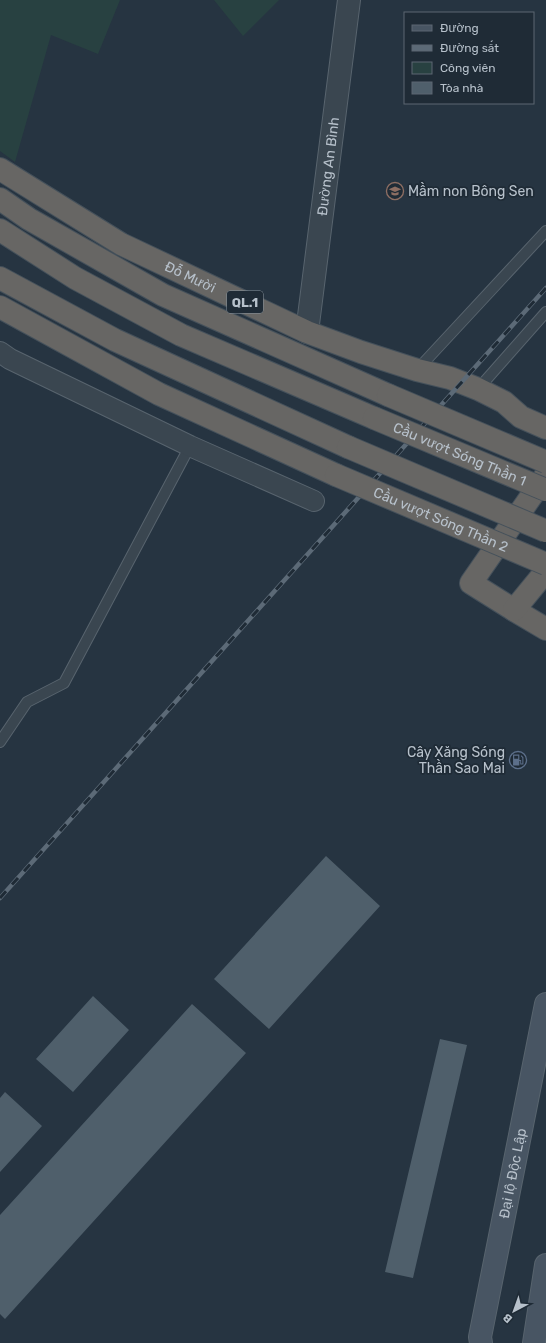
<svg xmlns="http://www.w3.org/2000/svg" width="546" height="1343" viewBox="0 0 546 1343" font-family="Rubik,sans-serif">
<rect width="100%" height="100%" fill="#263441"/>
<path fill="#284141" d="M0 0H120L98 54 51 35 15 162 0 151Z
M214 0H279L243 36Z"/>
<path fill="#4f5f6b" d="M326 856 380 906 269 1029 214 979Z
M93 996 129 1030 73 1092 36 1059Z
M192 1004 246 1053 5 1319 0 1314V1215Z
M440 1039 467 1045 413 1278 385 1272Z
M5 1092 42 1126 0 1172V1098Z"/>
<g fill="none" stroke-linecap="round" stroke-linejoin="round">
<g stroke="#58646e" stroke-width="12">
<path id="service" d="M417 370 546 231
M478 389 546 312
M0 742 27 702 64 683 190 446"/>
</g>
<g stroke="#58646e" stroke-width="22">
<path id="minor" d="M0 352 10 359 190 446 314 501"/>
</g>
<g stroke="#58646e" stroke-width="24">
<g id="tertiary">
<path id="s1" d="M307 332 349 0"/>
</g>
</g>
<g stroke="#58646e" stroke-width="24">
<g id="secondary">
<path id="s2" d="M481 1343 480 1337 546 1004"/>
<path d="M534 1343 546 1265"/>
</g>
</g>
<g stroke="#45515b" stroke-width="24">
<g id="trunk">
<path id="s3" d="M0 169 121 244 307 332 361 352 417 370 450 378 478 389 504 402 521 417 546 428"/>
<path d="M0 199 29 219 163 295 388 395"/>
<path d="M0 230 75 278 181 335 374 418"/>
<path d="M0 278 115 340 348 447"/>
<path d="M0 307 159 394 336 475"/>
<path d="M546 475 471 583 514 610 546 629"/>
<path d="M514 610 546 571"/>
</g>
</g>
<use href="#service" stroke="#3a4650" stroke-width="10"/>
<use href="#minor" stroke="#3a4650" stroke-width="20"/>
<use href="#tertiary" stroke="#3a4650" stroke-width="22"/>
<use href="#secondary" stroke="#485563" stroke-width="22"/>
<use href="#trunk" stroke="#676664" stroke-width="22"/>
<g stroke="#5c6a77" stroke-width="4.5">
<path id="rail" d="M0 898 546 288"/>
</g>
<use href="#rail" stroke="#1f2b36" stroke-width="3" stroke-dasharray="9" stroke-linecap="butt"/>
<g stroke="#45515b" stroke-width="24" stroke-linecap="butt">
<g id="trunk-bridge">
<path d="M388 395 546 462"/>
<path id="s4" d="M374 418 546 490"/>
<path d="M348 447 546 531"/>
<path id="s5" d="M336 475 546 564"/>
</g>
</g>
<use href="#trunk-bridge" stroke="#676664" stroke-width="22"/>
</g>
<defs>
<g id="school-ring" transform="scale(0.9)"><circle r="9.5" fill="#1f2b36" stroke="#8d6e63" stroke-width="1.5"/><path d="M0-5L7-2L0 1L-7-2ZM-4 1L0 2.5L4 1V4Q0 6-4 4Z" fill="#8d6e63"/></g>
<g id="fuel-ring" transform="scale(0.9)"><circle r="9.5" fill="#1f2b36" stroke="#5c6f8a" stroke-width="1.5"/><path d="M-5.5-6h7V0h2V4h1.3V-2.5L3-4.5l.8-.8L6-3V5H2.5V1h-1V6h-7ZM-4.2-4.7v3.2H.2V-4.7Z" fill="#5c6f8a"/></g>
</defs>
<g fill-rule="evenodd">
<use href="#school-ring" x="395" y="191"/>
<use href="#fuel-ring" x="518" y="760"/>
</g>
<g text-anchor="middle" stroke-width="3.5" stroke-linejoin="round" paint-order="stroke">
<rect fill="#1f2b36" stroke="#89949e" stroke-width="1" x="227" y="291" width="36" height="22" rx="3"/>
<g font-size="13" font-weight="bold" fill="#b7c1cb">
<text x="245" y="307">QL.1</text>
</g>
<g font-size="14" fill="#b7c1cb" stroke="#1f2b36">
<text dy="5" stroke="none"><textPath href="#s1" startOffset="167">Đường An Bình</textPath></text>
<text dy="5" stroke="none"><textPath href="#s3" startOffset="219">Đỗ Mười</textPath></text>
<text dy="5" stroke="none"><textPath href="#s4" startOffset="93">Cầu vượt Sóng Thần 1</textPath></text>
<text dy="5" stroke="none"><textPath href="#s5" startOffset="114">Cầu vượt Sóng Thần 2</textPath></text>
<text dy="5" stroke="none"><textPath href="#s2" startOffset="173">Đại lộ Độc Lập</textPath></text>
</g>
<g font-size="14" fill="#b7c1cb" stroke="#1f2b36" text-anchor="start">
<text x="408" y="196">Mầm non Bông Sen</text>
<text x="505" y="757" text-anchor="end">Cây Xăng Sóng<tspan x="505" dy="16">Thần Sao Mai</tspan></text>
</g>
</g>
<rect x="404" y="12" width="130" height="92" fill="#1f2b36" stroke="#5c6772"/>
<rect x="412" y="25" width="20" height="6" fill="#485563" stroke="#5c6772"/>
<text x="440" y="32" font-size="12" fill="#b7c1cb">Đường</text>
<rect x="412" y="45" width="20" height="6" fill="#5c6a77" stroke="#5c6772"/>
<text x="440" y="52" font-size="12" fill="#b7c1cb">Đường sắt</text>
<rect x="412" y="62" width="20" height="12" fill="#284141" stroke="#5c6772"/>
<text x="440" y="72" font-size="12" fill="#b7c1cb">Công viên</text>
<rect x="412" y="82" width="20" height="12" fill="#4f5f6b" stroke="#5c6772"/>
<text x="440" y="92" font-size="12" fill="#b7c1cb">Tòa nhà</text>
<g transform="translate(514 1311) rotate(221)" stroke="#1f2b36" stroke-width="3" paint-order="stroke">
<path d="M0-3L7 15L0 10L-7 15Z" fill="#b7c1cb"/>
<text y="-6" font-size="11" font-weight="bold" text-anchor="middle" fill="#b7c1cb">B</text>
</g>
</svg>
